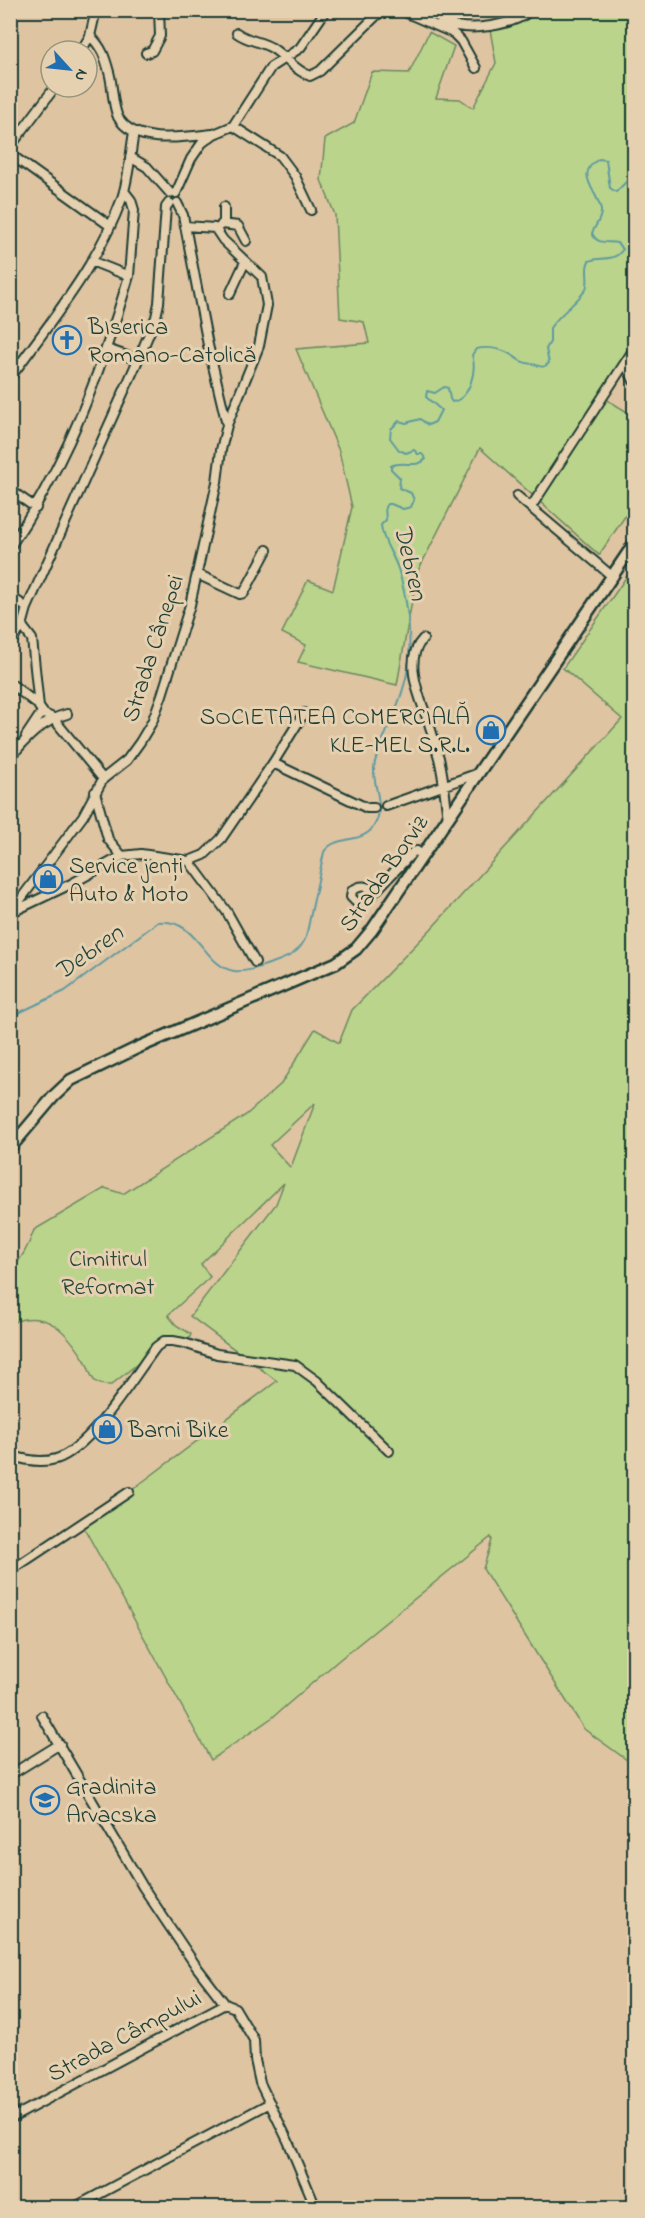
<svg xmlns="http://www.w3.org/2000/svg" width="645" height="2218" viewBox="0 0 645 2218" font-family="'Indie Flower',sans-serif">
<rect width="100%" height="100%" fill="#dfc4a2"/>
<filter id="ink" filterUnits="userSpaceOnUse"><feTurbulence type="fractalNoise" baseFrequency=".0167" numOctaves="2"/><feDisplacementMap in="SourceGraphic" scale="12" xChannelSelector="R" yChannelSelector="G"/><feConvolveMatrix kernelMatrix="1 2 1 2 8 2 1 2 1" color-interpolation-filters="sRGB"/></filter>
<g filter="url(#ink)">
<path fill="#bad48b" stroke="#6c8860" stroke-width="1.5" fill-rule="evenodd" d="M532 11H634V357L604 398 634 416V503L599 555 480 448 417 573 397 685 298 662 306 645 282 633 308 580 333 590 352 507 339 451 296 349 369 343 364 322 340 318 335 215 321 180 325 139 354 123 372 72 409 73 429 32 454 46 436 98 460 99 473 108 496 63 490 30C507 28 518 25 532 13Z
M634 566V1765L584 1729 483 1569 492 1540 491 1537 339 1660 273 1717 211 1760 82 1524 129 1492 277 1381 190 1316 276 1204 284 1183 201 1264 210 1277 168 1315 176 1325 191 1334 187 1344 161 1340 153 1345 141 1361 111 1385C104 1385 98 1385 94 1380 90 1375 89 1368 86 1362 68 1333 48 1308 11 1323V1270C23 1258 29 1245 34 1230L105 1188 123 1194 246 1115 281 1084 315 1029 339 1043 352 1010 431 929 622 719 563 668ZM315 1103 291 1167H290L270 1145Z"/>
<g fill="none" stroke-linecap="round" stroke-linejoin="round">
<path stroke="#609ba1" stroke-width="2" d="M10 1017 65 991 158 922C197 917 203 966 234 971 246 973 262 966 275 962 289 957 300 952 306 937L324 852C335 834 362 845 374 826 386 807 373 788 374 768 375 756 381 744 386 733 396 709 407 685 409 659 411 632 407 598 399 572 395 556 382 542 381 525L386 520 385 507 387 504H391L403 509 411 507 414 500 411 493 399 488 400 478 391 469V466C402 460 416 469 426 459L422 454H418L414 450 406 453 399 450 390 438 391 429 399 421 406 423 420 419 428 425 435 422 441 410 426 397 427 391 435 393 444 387 448 388 450 399 452 402C470 399 477 370 472 355L476 349C485 347 497 348 506 352 518 357 516 362 532 364 540 365 542 370 549 363L546 349 550 342V328C559 314 579 301 586 289 590 279 584 270 589 261 601 256 614 263 623 249L617 243C606 241 597 245 592 233 595 225 602 219 601 210 598 191 573 174 599 159L606 160 610 188 616 192 634 174"/>
<g stroke="#1f3d34" stroke-width="12">
<path id="minor" d="M400 10 453 33 461 41 476 68
M430 10C435 14 440 19 445 22 467 33 513 26 531 10
M237 33C248 41 260 41 272 48 286 57 294 70 310 76L320 71 382 10
M90 36C102 47 105 57 109 72 113 85 112 104 118 117 134 146 186 137 213 134
M81 51 90 36 96 10
M146 53 152 51 160 36 159 10
M233 126 280 156 295 176 311 210
M10 147 55 87
M10 154 109 225
M130 157 147 167 170 193
M124 191 131 200 134 210 129 276
M176 193 191 159 202 143 214 134 233 126 271 67 300 48 326 10
M177 203 183 215 208 345 227 425
M222 224 238 226 246 241
M221 225 224 222V207
M230 294 245 262
M138 360 156 317 159 303 166 207 169 203
M625 363 634 381
M10 378C50 322 97 266 121 201 129 179 130 155 134 132
M10 490 36 508
M517 496 613 577
M531 507 634 349
M10 547C69 459 99 377 129 276L91 261
M197 574 240 594 244 593 267 550
M10 596 27 608
M22 626 32 639 39 707 44 714 53 718 103 779
M423 639C403 659 419 696 427 718 432 731 435 745 439 758 444 778 445 798 448 818
M10 644 22 626 27 608 138 360 107 349
M10 683 37 704
M26 736 42 712
M10 758C25 739 43 720 67 714
M273 763 367 808H374
M95 792 108 839 122 856
M386 806 479 773
M189 861 227 912 255 962
M375 891C366 886 361 884 352 891L351 897 356 902 361 903 369 898 413 852 417 851 422 855
M11 912 83 816 103 779 127 760 140 742 152 722 162 695 190 605 217 482 221 450 227 425 259 346 267 305 262 277 223 240 215 228 185 226
M12 912 71 884 122 856 141 854 189 861 204 855 221 839 273 763 304 713
M10 1455C24 1460 42 1463 56 1459 91 1448 134 1376 156 1347L164 1341H173L184 1343 217 1354 295 1365 317 1381 389 1451
M10 1571 129 1492
M42 1716 143 1887 196 1966 225 2004 235 2008 254 2040 255 2060 260 2083 288 2141 316 2208
M10 1775 60 1744
M10 2119 225 2004
M73 2208 270 2103"/>
</g>
<g stroke="#1f3d34" stroke-width="15">
<path id="secondary" d="M10 1148 54 1096 71 1080 137 1048 336 963 356 949 372 930 634 544"/>
</g>
<use href="#minor" stroke="#e5d0af" stroke-width="8"/>
<use href="#secondary" stroke="#e5d0af" stroke-width="10"/>
</g>
</g>
<defs>
<g id="church-ring" transform="scale(1.5)"><circle r="9.5" fill="#e5d0af" stroke="#1f6fb2" stroke-width="1.5"/><path d="M-1.2-6h2.4v3.5h3.3v2.4h-3.3V6h-2.4V-.1h-3.3v-2.4h3.3Z" fill="#1f6fb2"/></g>
<g id="shop-ring" transform="scale(1.5)"><circle r="9.5" fill="#e5d0af" stroke="#1f6fb2" stroke-width="1.5"/><path d="M-5-2.5h2.3a2.7 3.5 0 0 1 5.4 0H5L5.5 6h-11ZM-1.5-2.5h3a1.5 2.3 0 0 0-3 0Z" fill="#1f6fb2"/></g>
<g id="school-ring" transform="scale(1.5)"><circle r="9.5" fill="#e5d0af" stroke="#1f6fb2" stroke-width="1.5"/><path d="M0-5L7-2L0 1L-7-2ZM-4 1L0 2.5L4 1V4Q0 6-4 4Z" fill="#1f6fb2"/></g>
</defs>
<g fill-rule="evenodd">
<use href="#church-ring" x="67" y="340"/>
<use href="#shop-ring" x="491" y="730"/>
<use href="#shop-ring" x="48" y="879"/>
<use href="#shop-ring" x="107" y="1429"/>
<use href="#school-ring" x="45" y="1800"/>
</g>
<g text-anchor="middle" stroke-width="6" stroke-linejoin="round" paint-order="stroke">
<g font-size="24" fill="#1f3d34" stroke="#e5d0af" text-anchor="start">
<text x="88" y="334">BIserica<tspan x="88" dy="28">Romano-Catolică</tspan></text>
<text x="470" y="724" text-anchor="end">SOCIETATEA COMERCIALĂ<tspan x="470" dy="28">KLE-MEL S.R.L.</tspan></text>
<text x="69" y="873">Service jenți<tspan x="69" dy="28">Auto &amp; Moto</tspan></text>
<text x="128" y="1437">Barni Bike</text>
<text x="66" y="1794">Gradinita<tspan x="66" dy="28">Arvacska</tspan></text>
</g>
<g font-size="24" fill="#1f3d34" stroke="#e5d0af">
<text transform="translate(152 648) rotate(-72)" y="8">Strada Cânepei</text>
<text transform="translate(383 873) rotate(-55)" y="8">Strada Borviz</text>
<text transform="translate(124 2035) rotate(-28)" y="8">Strada Câmpului</text>
</g>
<g font-size="24" fill="#274538" stroke="#e5d0af">
<text x="108" y="1266">Cimitirul<tspan x="108" dy="28">Reformat</tspan></text>
</g>
<g font-size="26" font-style="italic" fill="#24453d" stroke="#e5d0af">
<text transform="translate(412 562) rotate(77)" y="9">Debren</text>
<text transform="translate(88 951) rotate(-35)" y="9">Debren</text>
</g>
</g>
<rect width="645" height="2218" fill="none" stroke="#e5d0af" stroke-width="36"/>
<rect x="18" y="18" width="609" height="2182" fill="none" stroke="#1f3d34" stroke-width="2" filter="url(#ink)"/>
<g transform="translate(69 69) rotate(117)"><circle r="28" fill="#e5d0af" stroke="#96957e" stroke-width="1.5"/>
<path d="M0-4.5L10 22L0 15L-10 22Z" fill="#1f6fb2"/>
<text y="-9" font-size="16" font-weight="bold" text-anchor="middle" fill="#1f3d34">N</text>
</g>
</svg>
